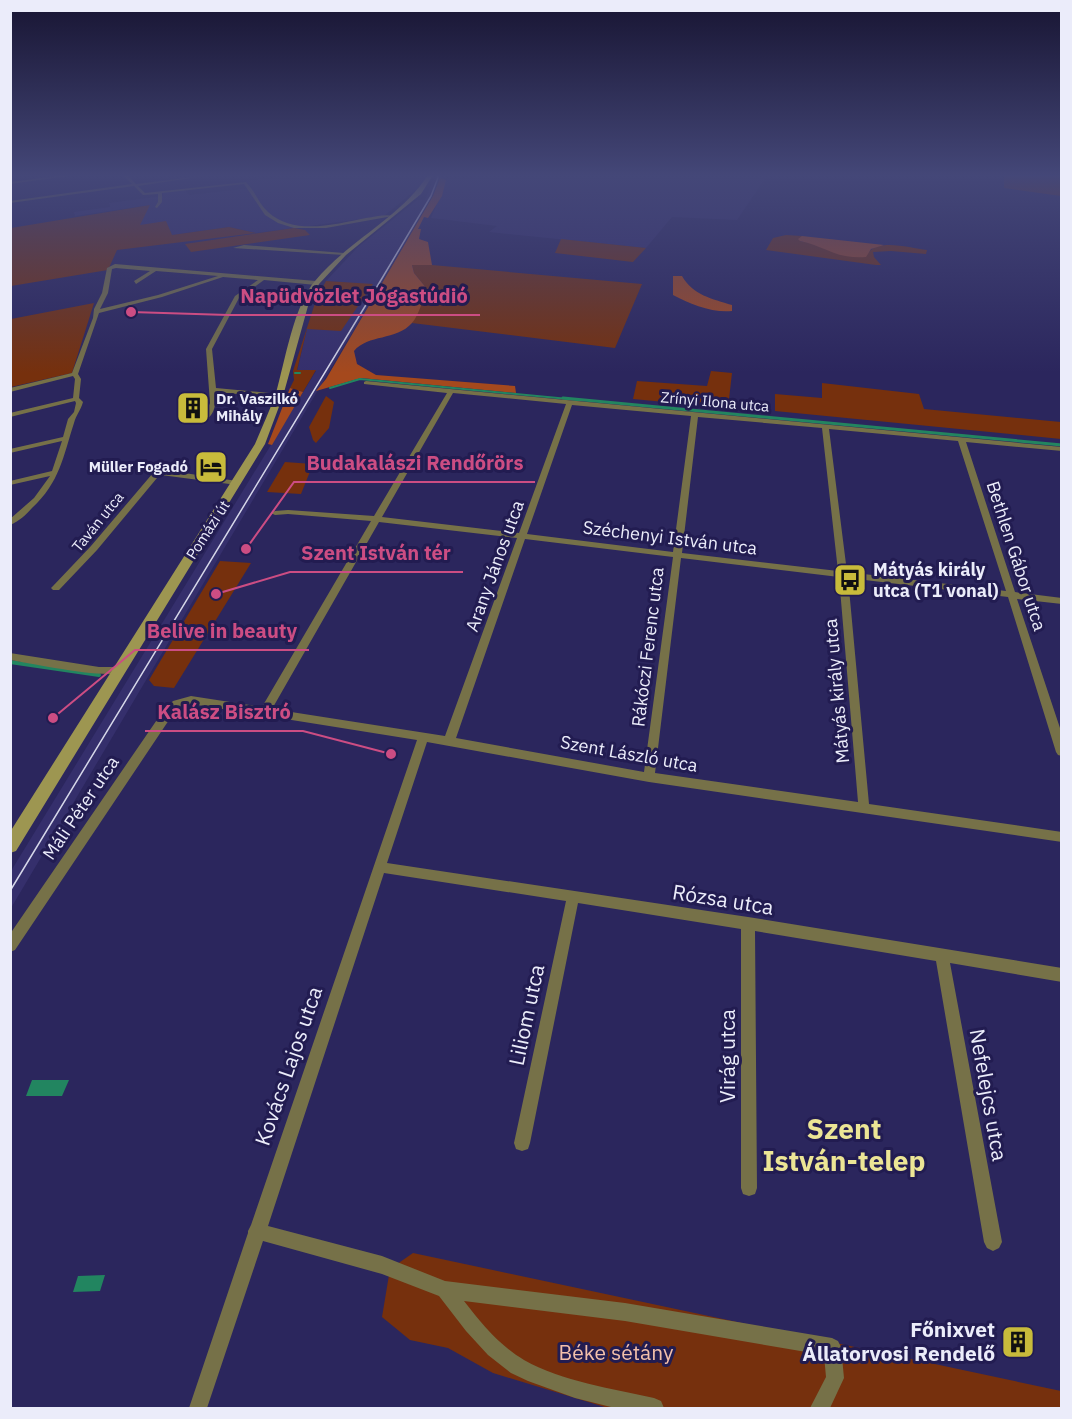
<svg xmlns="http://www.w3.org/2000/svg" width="1072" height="1419" viewBox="0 0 1072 1419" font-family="'IBM Plex Sans',sans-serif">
<rect width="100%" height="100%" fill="#2b265d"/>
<path fill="#352f6c" d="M295 175H426L423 184 384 216 256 233 229 227 172 235 139 225 149 205 75 216 74 212 110 207 109 203 163 196V192L185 190 189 195 252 188 246 181Z
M435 175H441L433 196 11 908V871L316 371H297L307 329 356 307 372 285 326 281 358 247 417 200H425Z
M483 175H742L766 177 737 220 672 217 646 248 489 232 497 226 431 218 447 179 486 177Z"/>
<path fill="#76300d" d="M1004 175H1061V196L1004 188Z
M150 205 140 225 166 221 172 235 229 227 256 233 117 250 108 270 11 286V228Z
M294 228 305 230 310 235 191 252 185 244Z
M786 235 802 236 800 241 868 253C879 238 910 248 927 250L926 254 891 251 873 252 874 257 881 265H876L766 250 773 238Z
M561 239 646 248 633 262 555 253Z
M412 265H432L642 284 615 348 412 323 427 289 414 273Z
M326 281 373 284 341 331 307 329 297 370H316L303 392 290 388 294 380 293 371 316 300Z
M94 303 72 373 11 387V319Z
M711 371 732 373 728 408 633 399 637 381 707 386Z
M822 383 919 394 924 409 1061 422V439L775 411V394L822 398Z
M326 396 334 402 329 428 316 443 313 440 309 427Z
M285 462 313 464 301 494 267 492Z
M220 561 251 563 174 688 154 686 149 680Z
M413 1253 1061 1391V1408H608L493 1373 448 1348 410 1340 382 1317 390 1269Z"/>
<path fill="#a5491d" d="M440 178 446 180 442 196 428 218 424 217 418 229H421L419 239 428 242 432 265H412L414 273 427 289C423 299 419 315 412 323 396 341 368 334 354 351L357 364 376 375 515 386 516 393 361 378 316 391 326 379 433 196Z
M802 236 884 245 871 249 866 257C834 259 828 247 800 241L798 239Z
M673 276H682C693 295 712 299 732 305V311C712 313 690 304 673 295Z
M290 388 303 392 272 445 268 444Z"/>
<path fill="#228560" d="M32 1080H69L62 1096H26Z
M105 1275 100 1291 73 1292 78 1276Z"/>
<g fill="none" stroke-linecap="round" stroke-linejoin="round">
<path stroke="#228560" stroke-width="2" d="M295 373H300
M330 388 360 379 579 400"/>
<path stroke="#228560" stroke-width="3" d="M563 398 1062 445"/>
<path stroke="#228560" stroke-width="4" d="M10 662 99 675"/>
<path fill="#767148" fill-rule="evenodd" d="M123 175H127L136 184 211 175 138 186 145 193 246 182C255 191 259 204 268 212 294 236 336 224 366 218 375 217 385 214 393 216L326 228H294L278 223 265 215 244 184 162 193V202L157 208 155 207 158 202V194L143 195 134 186 10 203V201L132 184Z
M244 245 344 253 346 254 344 255 233 248Z
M115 264 316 281 319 283 316 285 264 280 239 298 212 349 216 388 279 394 282 396 279 398 216 392C216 402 215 414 207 419L204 417 210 403 206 349 235 296 258 280 223 277 162 297 99 313 78 374 81 379 79 398 83 402C81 410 76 415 74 423 63 457 60 482 32 508 26 515 19 521 10 525V519L34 498 50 476 10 485V481L52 471 62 441 10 453V449L63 437 68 419 74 412 76 403 75 401 10 417V413L73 398 75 379 73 376 10 392V388L72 373 93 318 94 309 102 293 107 268ZM116 268 150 271 134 281 136 284 156 271 218 276 158 295 100 309 108 293 112 269Z
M366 381 1062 447V451L966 442 1015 592 1062 598V604L1017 599 1062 734V756L1058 755 1056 752 1008 597 848 578 869 804 1062 832V842L649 782 427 742 387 863 748 917 1062 968V982L950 963 1002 1242 999 1248 993 1251 987 1248 984 1242 936 961 755 931 757 1188 755 1194 749 1196 743 1194 741 1188V929L578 903 530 1143 528 1149 522 1151 516 1149 514 1143 566 901 384 873 268 1226 382 1256 445 1281 625 1303 832 1338 838 1341 841 1347 844 1378 830 1408H810L826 1377 824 1355 625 1321 464 1301C481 1323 500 1346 524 1360 563 1382 611 1388 654 1398L661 1401 664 1408H615L575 1398 528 1381 511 1373 488 1355 466 1331 439 1296 382 1274 263 1241 207 1408H189L248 1233V1231L251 1225 417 740 191 704 181 707 171 717 15 950 10 952V934L163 711 173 701 191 696 262 707 371 521 288 514 275 515 271 513 275 511 288 510 374 516 447 393 364 384V382ZM453 393 566 404 519 533 382 517ZM572 405 691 416 673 552 527 534ZM698 417 822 428 838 571 682 553ZM829 429 958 441 1006 591 847 572ZM379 522 517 538 445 736 272 709ZM525 539 673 557 644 772 456 738ZM681 558 839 577 858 802 655 773Z
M138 466 237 481 241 483 237 485 161 475 157 478 97 550 59 590H53L51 588 53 586 91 546 153 473 138 470Z
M10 653 99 667H119L124 671C113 681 30 663 10 660Z"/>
<path fill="#767148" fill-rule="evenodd" d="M66 175H75L10 184V182Z"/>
<path fill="#9d9651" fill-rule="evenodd" d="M428 175H433L421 194 346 255 319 284 308 306 283 396 265 444 16 851 10 853V832L255 444C262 427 270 410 276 393 285 361 294 305 315 281 348 241 400 218 428 175Z"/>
<path stroke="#d6d7e9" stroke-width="1.5" d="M10 891 381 280 431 196 439 175"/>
</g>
<linearGradient id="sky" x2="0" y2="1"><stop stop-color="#181533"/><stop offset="0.47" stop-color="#444778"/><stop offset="1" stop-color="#444778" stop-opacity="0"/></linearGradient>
<rect width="1072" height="373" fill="url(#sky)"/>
<defs>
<g id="building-square" transform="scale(1.725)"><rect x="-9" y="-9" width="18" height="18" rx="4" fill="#c8bb3b" stroke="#221c51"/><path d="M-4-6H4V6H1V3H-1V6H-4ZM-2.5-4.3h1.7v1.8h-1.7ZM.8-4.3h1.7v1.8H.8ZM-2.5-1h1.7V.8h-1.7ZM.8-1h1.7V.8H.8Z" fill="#111"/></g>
<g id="hotel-square" transform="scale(1.725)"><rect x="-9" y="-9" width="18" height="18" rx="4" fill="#c8bb3b" stroke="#221c51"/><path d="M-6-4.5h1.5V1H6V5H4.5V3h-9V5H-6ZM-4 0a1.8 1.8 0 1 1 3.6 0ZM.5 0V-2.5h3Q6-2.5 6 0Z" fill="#111"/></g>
<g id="bus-square" transform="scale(1.725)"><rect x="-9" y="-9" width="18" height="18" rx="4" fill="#c8bb3b" stroke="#221c51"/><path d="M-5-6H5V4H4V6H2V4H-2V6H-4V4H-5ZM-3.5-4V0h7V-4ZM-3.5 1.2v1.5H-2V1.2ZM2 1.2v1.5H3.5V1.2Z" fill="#111"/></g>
</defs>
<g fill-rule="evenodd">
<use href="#building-square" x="193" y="408"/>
<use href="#hotel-square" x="211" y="467"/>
<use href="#bus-square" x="850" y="580"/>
<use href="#building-square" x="1018" y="1342"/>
</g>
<g text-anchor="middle" stroke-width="6" stroke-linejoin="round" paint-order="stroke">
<g font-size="15" font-weight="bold" fill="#ebecfa" stroke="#221c51" text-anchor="start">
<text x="216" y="404">Dr. Vaszilkó<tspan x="216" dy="17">Mihály</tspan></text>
<text x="188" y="472" text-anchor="end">Müller Fogadó</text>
</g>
<g font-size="15" fill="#ebecfa" stroke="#221c51">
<text transform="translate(715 402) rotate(5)" y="5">Zrínyi Ilona utca</text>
<text transform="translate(98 522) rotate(-51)" y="5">Taván utca</text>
<text transform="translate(208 530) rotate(-57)" y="5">Pomázi út</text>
</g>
<g font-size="18" fill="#ebecfa" stroke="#221c51">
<text transform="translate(670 538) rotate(7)" y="6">Széchenyi István utca</text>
<text transform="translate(1016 556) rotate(72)" y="6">Bethlen Gábor utca</text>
<text transform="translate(495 566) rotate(-70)" y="6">Arany János utca</text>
<text transform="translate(648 647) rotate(-83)" y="6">Rákóczi Ferenc utca</text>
<text transform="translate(837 691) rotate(-95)" y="6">Mátyás király utca</text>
<text transform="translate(629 754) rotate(10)" y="6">Szent László utca</text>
<text transform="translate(81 808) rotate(-56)" y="6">Máli Péter utca</text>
</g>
<g font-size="18" font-weight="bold" fill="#ebecfa" stroke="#221c51" text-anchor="start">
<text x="873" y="576">Mátyás király<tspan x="873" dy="21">utca (T1 vonal)</tspan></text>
</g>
<g font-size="21" fill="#ebecfa" stroke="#221c51">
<text transform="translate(723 900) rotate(9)" y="7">Rózsa utca</text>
<text transform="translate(527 1015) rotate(-78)" y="7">Liliom utca</text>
<text transform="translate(728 1056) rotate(-90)" y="7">Virág utca</text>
<text transform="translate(289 1066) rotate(-71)" y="7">Kovács Lajos utca</text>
<text transform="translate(988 1095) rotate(80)" y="7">Nefelejcs utca</text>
</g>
<g font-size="21" font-weight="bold" fill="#ebecfa" stroke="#221c51" text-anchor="end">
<text x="995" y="1337">Főnixvet<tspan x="995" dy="24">Állatorvosi Rendelő</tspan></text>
</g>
<g font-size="21" fill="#f3c0ab" stroke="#221c51">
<text x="616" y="1360">Béke sétány</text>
</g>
<g font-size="28" font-weight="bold" fill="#ece595" stroke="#221c51">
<text x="844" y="1139">Szent<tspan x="844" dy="32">István-telep</tspan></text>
</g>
</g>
<path fill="none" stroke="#cc4d83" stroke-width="2" d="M131 312L228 315H480M246 549L294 482H535M216 594L290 572H463M53 718L135 650H309M391 754L303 731H145"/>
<g fill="#cc4d83" stroke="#221c51" stroke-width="2">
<circle cx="131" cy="312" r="6"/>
<circle cx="246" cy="549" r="6"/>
<circle cx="216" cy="594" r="6"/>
<circle cx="53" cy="718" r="6"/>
<circle cx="391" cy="754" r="6"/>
</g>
<g font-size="20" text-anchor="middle" font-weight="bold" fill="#cc4d83" stroke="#221c51" stroke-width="6" stroke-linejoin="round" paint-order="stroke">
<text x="354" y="303">Napüdvözlet Jógastúdió</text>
<text x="415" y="470">Budakalászi Rendőrörs</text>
<text x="376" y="560">Szent István tér</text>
<text x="222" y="638">Belive in beauty</text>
<text x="224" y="719">Kalász Bisztró</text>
</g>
<rect width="1072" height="1419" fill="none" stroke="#ebecfa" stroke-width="24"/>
</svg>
